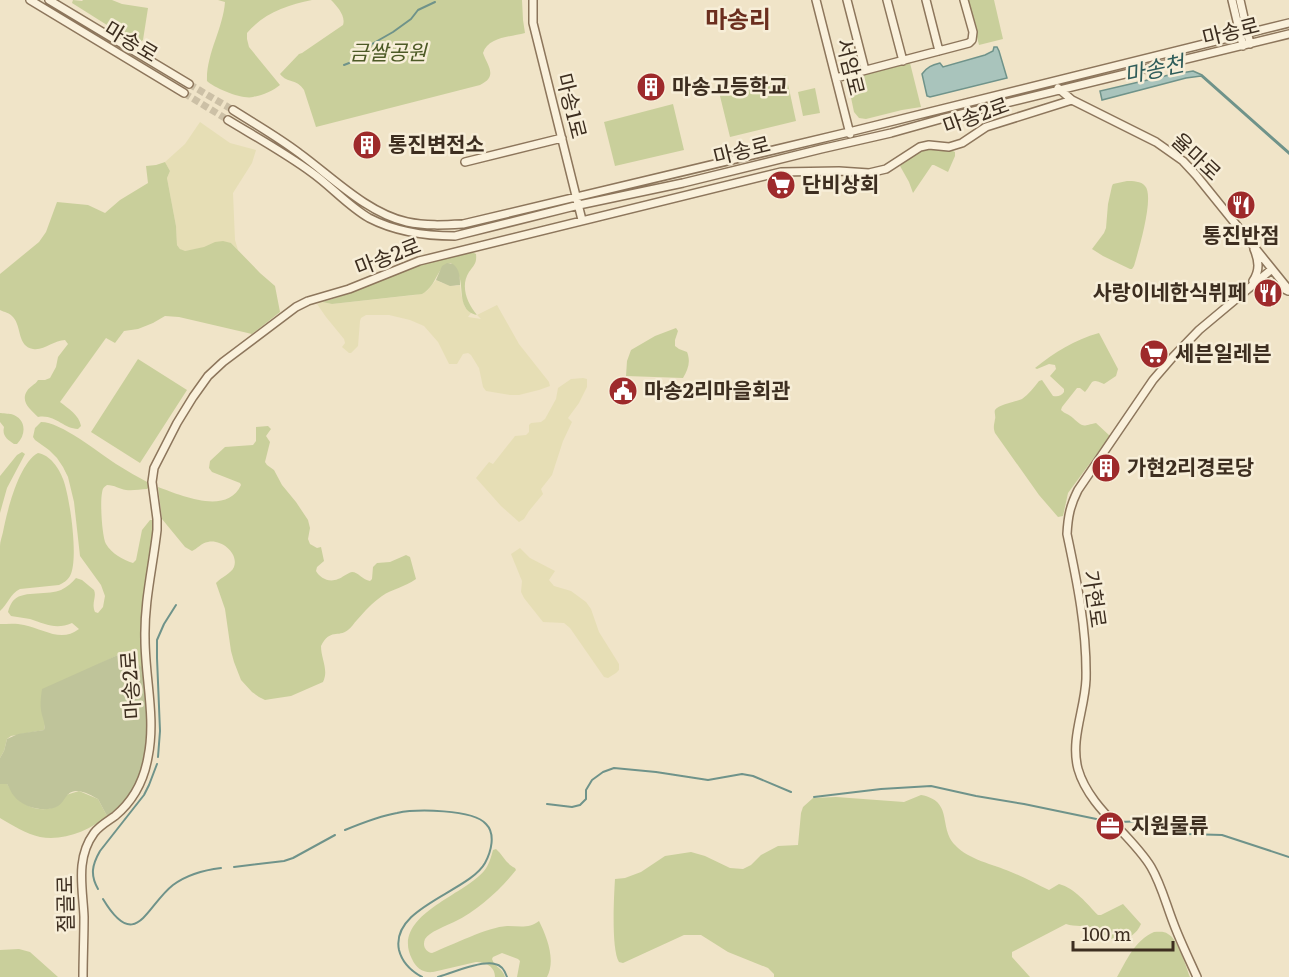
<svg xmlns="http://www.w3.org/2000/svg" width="1289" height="977" viewBox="0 0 1289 977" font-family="Literata,'Noto Sans KR',serif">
<rect width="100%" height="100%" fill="#f0e4c8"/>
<path fill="#e6deb5" d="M200 122 230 143 256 150 252 163 233 193 235 240 238 250 231 243 185 251H182L177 245 176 226 167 178 170 171 165 162 185 144Z
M436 280 442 283 456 286 460 285 461 294 465 307 471 313 468 317 481 319 477 315 497 305 519 344 549 382 550 386 539 390 519 395H510L486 391 483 387 479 368 471 355 468 353 463 354 457 364H449L438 342 424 326 410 320 389 315H366L361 318 360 321 358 346 351 353H349L342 347 345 343 344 339 326 317 317 304 322 302 332 304 415 295 427 291Z
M583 378 587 379V387L579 403 568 418 572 422 563 441 552 475 541 489 543 494 529 511 524 519 519 522 501 506 476 478 489 462 493 464 515 436 526 435 529 432V425L531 423 541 422 545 419 556 399 558 388 571 379Z
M520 548 530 558 555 571 549 580 554 586 571 591 586 602 591 609 599 632 619 664V670L616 673 608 678 604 677 570 628 564 623 543 622 524 598 521 592 522 581 511 554Z"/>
<path fill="#c9cf9b" d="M73 0 82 1 83 0H112L122 4 148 8 143 40 140 43 126 37 72 3Z
M218 0H312C287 5 264 13 247 33V39L249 47 280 85C273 91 263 95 253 97 243 100 214 88 207 81 206 54 223 29 225 2Z
M331 0H522L523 20 525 33C510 37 488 37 483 53 488 67 498 76 480 85L316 127 304 90C296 78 288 84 280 74L299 54 302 53 343 25C346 16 337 6 331 0Z
M968 0H994L1003 39 979 45Z
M910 63 921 107 902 110 866 119 859 118 854 112 848 83 850 79 859 76Z
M786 75 796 121 730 137 719 92Z
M815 88 820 113 803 116 798 92Z
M673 104 684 150 615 166 604 122Z
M933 149 953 151 955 152V156L948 172 934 165H932L913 193 909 182 900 166 918 151Z
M165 162 170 171 167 178 176 226 177 245 180 249 185 251 204 247 215 242 223 241 231 243 260 273 275 286 280 312 252 334 179 317 165 316 153 323 138 329 124 331 115 343 106 338 60 402C69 409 79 415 81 426L78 429C63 429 56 414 38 417 31 410 20 402 27 391 30 386 35 385 38 380H45L50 378 56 367 58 357 68 344 65 340C54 340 44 351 33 349 17 346 22 327 13 317 10 313 4 312 0 310V274L39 242 46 232 57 202 88 205 105 213 120 200 148 183 146 166 156 165Z
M1127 181C1133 181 1141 181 1145 186 1155 196 1138 252 1134 266L1132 269H1130L1103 256 1092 249 1104 233 1106 228 1108 204 1112 186 1113 184Z
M472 252 476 254C477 263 474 265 469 272 460 286 467 303 477 315 457 311 464 288 459 276 457 272 453 267 451 263 436 266 438 285 422 294L332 304 322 302C346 296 368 285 391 275 417 265 444 256 472 252Z
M676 328 678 331 675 340V346L679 349 687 352C691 362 688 369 683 378L626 376 627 361 631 350 655 336Z
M1099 333 1118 369 1116 376 1104 384C1090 377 1093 383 1085 392L1080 388H1077L1062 407 1061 410C1065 414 1069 414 1073 418 1084 428 1082 426 1096 423L1110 436 1068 493 1063 516 1058 517 1039 495 995 433C993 427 994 426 995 419 996 417 994 412 995 410 999 404 1016 402 1022 399 1029 394 1034 387 1039 381L1042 380 1053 396C1058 397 1061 396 1064 392V389L1050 376 1056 369 1055 365 1049 364 1037 369 1035 368C1055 352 1074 340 1099 333Z
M138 359 187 390 140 463 91 432Z
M0 413C2 413 9 414 11 414 26 418 27 434 17 444H14C7 439 2 436 4 427L0 422Z
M41 422C61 422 98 452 116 464 127 471 138 477 149 483L150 486 147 489C140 489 133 491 126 490 119 489 115 485 107 485 103 488 103 488 102 493 100 502 102 537 106 544 111 553 123 560 133 563L136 560 142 530 150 520H154C155 542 149 564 145 585 142 612 140 641 143 668L139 665 135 659 120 654 91 668 45 724 44 730 11 736 7 739 4 751 0 758V624C8 624 16 623 24 625 44 629 61 643 79 629L72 623C56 630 45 624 30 619 24 618 17 617 11 616L8 612C9 608 11 602 15 599 23 591 50 595 61 590 67 587 72 583 76 578L82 580 94 590C97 597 91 603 95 612L98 613 103 607 105 596 101 585 80 556 74 502 68 477 63 467 57 458 49 450 35 440 33 437 35 428Z
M268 426 271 429 266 436 270 442 265 462 267 465 274 470 282 485 296 502 308 520 310 528 308 539 310 544 317 548 321 547 324 561 317 567 316 571C320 578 329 583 338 579 342 578 347 573 352 572 358 572 363 580 370 581L372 579 373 567 377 563 390 562 406 555 410 557 416 579C405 587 392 589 382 596 372 603 365 611 357 620 354 623 351 628 348 630 338 638 330 628 321 646 321 659 329 670 323 682L291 696 271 699 265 700 259 697 252 692 241 680 234 662 231 651 225 609 216 583C221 577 231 574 234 567 239 553 221 539 208 542 201 543 197 549 192 551L185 547 162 519 158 487C180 495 227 516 241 485L240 483 212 472 209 468 210 461 225 447 253 445 256 441V427Z
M22 452 25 454 7 488 0 513V476L17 455Z
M38 453C50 455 59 468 63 479 70 497 79 560 70 576 67 581 63 583 59 585L20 589C10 594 8 604 0 611 0 589 0 567 0 546 0 541 2 537 3 532 7 511 19 463 38 453Z
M4 783 7 784C12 791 20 802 27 805 42 813 58 810 66 795L79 791 98 799 107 816C89 831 64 841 40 837 26 834 12 825 0 818V784Z
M921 795C954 801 938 827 955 845 969 860 993 864 1011 872 1024 877 1036 884 1049 890L1059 884C1075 888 1087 904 1098 915H1101L1123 904 1141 924C1136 936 1122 944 1110 938 1104 936 1100 930 1094 928 1085 925 1075 927 1066 924L1012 952V957L1030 977H774V974L768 968 728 952 701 935H684L623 963 619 962C611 949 614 896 615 879L625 878 641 872 665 856 691 852 705 856 730 868 743 869 751 865 761 855 778 846 798 845 801 813 803 807 813 798 836 797 904 802Z
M496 849C503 855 506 864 515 868L516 870C499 891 478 910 454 922 446 926 429 932 425 939 422 946 426 952 432 953 452 945 488 927 507 926 519 926 529 929 539 921 547 937 556 960 547 977H517L520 961 518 959 502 953 493 957 492 959C495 968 502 967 505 977H495C495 966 485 962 476 962L433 972C423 973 416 968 412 959 390 916 463 896 484 871 489 865 491 857 493 850Z
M1154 932C1159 932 1164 931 1168 934 1178 939 1186 967 1190 977H1117C1127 960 1134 941 1154 932Z
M19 949 30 952 58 977H0V950Z"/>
<path fill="#bfc49a" d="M447 263 453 264C460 270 460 277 460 285L450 286 436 280 442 266Z
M120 654C135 652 133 661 143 668 147 709 154 768 125 801 120 807 113 812 107 816L98 799C93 796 82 790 76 791 65 792 66 801 58 806 46 813 23 808 14 796 11 793 10 788 7 784H0V758L4 751 7 739 18 734 44 730C46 723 42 718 41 710 40 703 41 696 42 689Z"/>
<path fill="#a9c4bc" stroke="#6f938a" stroke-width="1.5" d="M994 47H997L999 51 1007 78 930 97 927 96 922 74C927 67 932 65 940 63L943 67 985 55 993 51Z
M1193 71 1202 75 1289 152V154L1201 76 1186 78 1102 100 1100 91 1169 75Z"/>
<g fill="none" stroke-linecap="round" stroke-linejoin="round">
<path stroke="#6f938a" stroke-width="2" d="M344 65 362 58 372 44 393 32 411 19 418 10 435 2
M158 757 160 731 157 658V640L164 624 176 605
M814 797 881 789 931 786 976 796 1024 804 1106 821
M547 804 572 807 580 805 586 799V790L592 780 603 772 614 768 656 772 708 780 742 774 753 776 791 792
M1118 822 1149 821 1188 834 1222 835 1289 857
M345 830C362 823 379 816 397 813 416 809 473 809 486 824 496 834 491 852 485 863 469 892 390 907 399 950 402 962 411 971 422 977
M234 867 284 861 293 858 335 835
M98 889C90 875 92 865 100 851L144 795 149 785 157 764
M103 899C136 954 146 906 173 885 188 874 204 870 221 868
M438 977C451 973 482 960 495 964 502 965 505 971 507 977"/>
<path stroke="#ccc0a6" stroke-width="7" stroke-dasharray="7 3.5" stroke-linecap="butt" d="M189 84 233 110
M184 93 228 120"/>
<g stroke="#8d765c" stroke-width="10">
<path id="minor" d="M30 0 184 93
M49 0 189 84
M533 0V23L582 220
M816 0 850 134
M847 0 865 70
M887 0 903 61
M926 0 939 51
M1232 0 1243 46
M1240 0 1250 44
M836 78 969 43 972 40 973 32 964 0
M1058 88 1072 100 1156 142 1183 161 1196 175 1289 290
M233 110C255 124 278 137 299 153 332 177 367 213 407 222 426 226 444 225 463 224L849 132 1289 23
M228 120C256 137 285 153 311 172 331 186 348 206 369 218 396 232 425 236 455 236L579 205 683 183 821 149 891 133 941 119 1289 34
M465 162 562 138
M1253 281C1260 270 1259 261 1254 249
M1253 285C1267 282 1276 284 1288 291
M83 977C83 957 84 937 84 917 83 889 75 859 94 833 99 826 108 821 115 816 133 801 144 780 148 757 156 718 145 678 145 639 144 602 153 566 157 530V519L152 482 154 468 177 423 193 397 208 376 223 362 296 307 308 301 349 289 419 261 781 172 839 171 869 173 886 169 920 147 929 145 949 147 962 143 986 127 1072 100
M1197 977C1189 959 1180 941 1173 922 1166 904 1161 884 1151 867 1131 834 1089 808 1078 769 1070 739 1085 709 1086 679 1087 630 1077 581 1067 534 1068 516 1070 506 1078 490L1153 380 1172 358 1199 330 1272 269"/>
</g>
<use href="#minor" stroke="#faf1dc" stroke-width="7"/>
</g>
<defs>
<g id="building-disc" transform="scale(1.5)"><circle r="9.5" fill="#9e2a2b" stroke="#f7eed8"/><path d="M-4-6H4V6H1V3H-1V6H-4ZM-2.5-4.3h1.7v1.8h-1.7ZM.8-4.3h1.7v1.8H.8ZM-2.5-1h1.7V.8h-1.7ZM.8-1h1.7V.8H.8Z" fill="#fff"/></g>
<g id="supermarket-disc" transform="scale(1.5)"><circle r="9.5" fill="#9e2a2b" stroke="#f7eed8"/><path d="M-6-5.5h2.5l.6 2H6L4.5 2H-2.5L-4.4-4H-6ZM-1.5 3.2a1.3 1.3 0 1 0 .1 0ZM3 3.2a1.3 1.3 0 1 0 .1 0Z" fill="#fff"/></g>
<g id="restaurant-disc" transform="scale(1.5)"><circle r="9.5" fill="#9e2a2b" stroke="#f7eed8"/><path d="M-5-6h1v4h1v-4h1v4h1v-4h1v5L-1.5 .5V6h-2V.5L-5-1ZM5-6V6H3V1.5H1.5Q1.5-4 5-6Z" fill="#fff"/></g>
<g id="civic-disc" transform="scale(1.5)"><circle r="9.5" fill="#9e2a2b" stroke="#f7eed8"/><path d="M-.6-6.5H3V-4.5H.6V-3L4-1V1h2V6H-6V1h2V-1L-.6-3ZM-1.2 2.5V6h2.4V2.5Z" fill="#fff"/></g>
<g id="office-disc" transform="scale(1.5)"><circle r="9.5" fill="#9e2a2b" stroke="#f7eed8"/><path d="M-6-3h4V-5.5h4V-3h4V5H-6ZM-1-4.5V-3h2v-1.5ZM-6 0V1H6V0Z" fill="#fff"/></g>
</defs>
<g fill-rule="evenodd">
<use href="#building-disc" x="651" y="87"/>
<use href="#building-disc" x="367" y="145"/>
<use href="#supermarket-disc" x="781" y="185"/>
<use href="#restaurant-disc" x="1241" y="205"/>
<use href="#restaurant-disc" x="1268" y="293"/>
<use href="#supermarket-disc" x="1154" y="354"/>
<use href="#civic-disc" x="623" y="391"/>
<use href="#building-disc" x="1106" y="468"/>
<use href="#office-disc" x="1110" y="826"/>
</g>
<g text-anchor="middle" stroke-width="5" stroke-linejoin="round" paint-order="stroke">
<g font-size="21" fill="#3d2e20" stroke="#f7eed8">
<text transform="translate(1231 32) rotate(-14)" y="7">마송로</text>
<text transform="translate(131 42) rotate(31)" y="7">마송로</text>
<text transform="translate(850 67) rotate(76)" y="7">서암로</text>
<text transform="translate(571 106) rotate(76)" y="7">마송1로</text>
<text transform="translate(976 116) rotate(-20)" y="7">마송2로</text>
<text transform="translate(742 151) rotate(-14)" y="7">마송로</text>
<text transform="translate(1196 157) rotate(43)" y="7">율마로</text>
<text transform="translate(388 257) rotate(-21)" y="7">마송2로</text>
<text transform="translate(1094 599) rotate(82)" y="7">가현로</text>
<text transform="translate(131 685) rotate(-94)" y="7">마송2로</text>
<text transform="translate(66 904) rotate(-91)" y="7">절골로</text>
</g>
<g font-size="21" font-style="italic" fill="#4d5a26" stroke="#f7eed8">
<text x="388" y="60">금쌀공원</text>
</g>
<g font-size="21" font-weight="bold" fill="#3d2e20" stroke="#f7eed8" text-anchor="start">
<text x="672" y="94">마송고등학교</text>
<text x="388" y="152">통진변전소</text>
<text x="802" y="192">단비상회</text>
<text x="1241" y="243" text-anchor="middle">통진반점</text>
<text x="1247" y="300" text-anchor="end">사랑이네한식뷔페</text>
<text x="1175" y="361">세븐일레븐</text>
<text x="644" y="398">마송2리마을회관</text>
<text x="1127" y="475">가현2리경로당</text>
<text x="1131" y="833">지원물류</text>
</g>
<g font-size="22" font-style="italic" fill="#2f5d5a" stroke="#f7eed8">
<text transform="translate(1154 69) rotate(-12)" y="8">마송천</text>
</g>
<g font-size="24" font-weight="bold" fill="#6b2e1e" stroke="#f7eed8">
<text x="738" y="28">마송리</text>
</g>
</g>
<path d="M1073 941v9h100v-9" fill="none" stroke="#3d2e20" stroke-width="3"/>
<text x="1082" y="941" font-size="18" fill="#3d2e20" stroke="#f7eed8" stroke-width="4.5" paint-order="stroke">100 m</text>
</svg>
